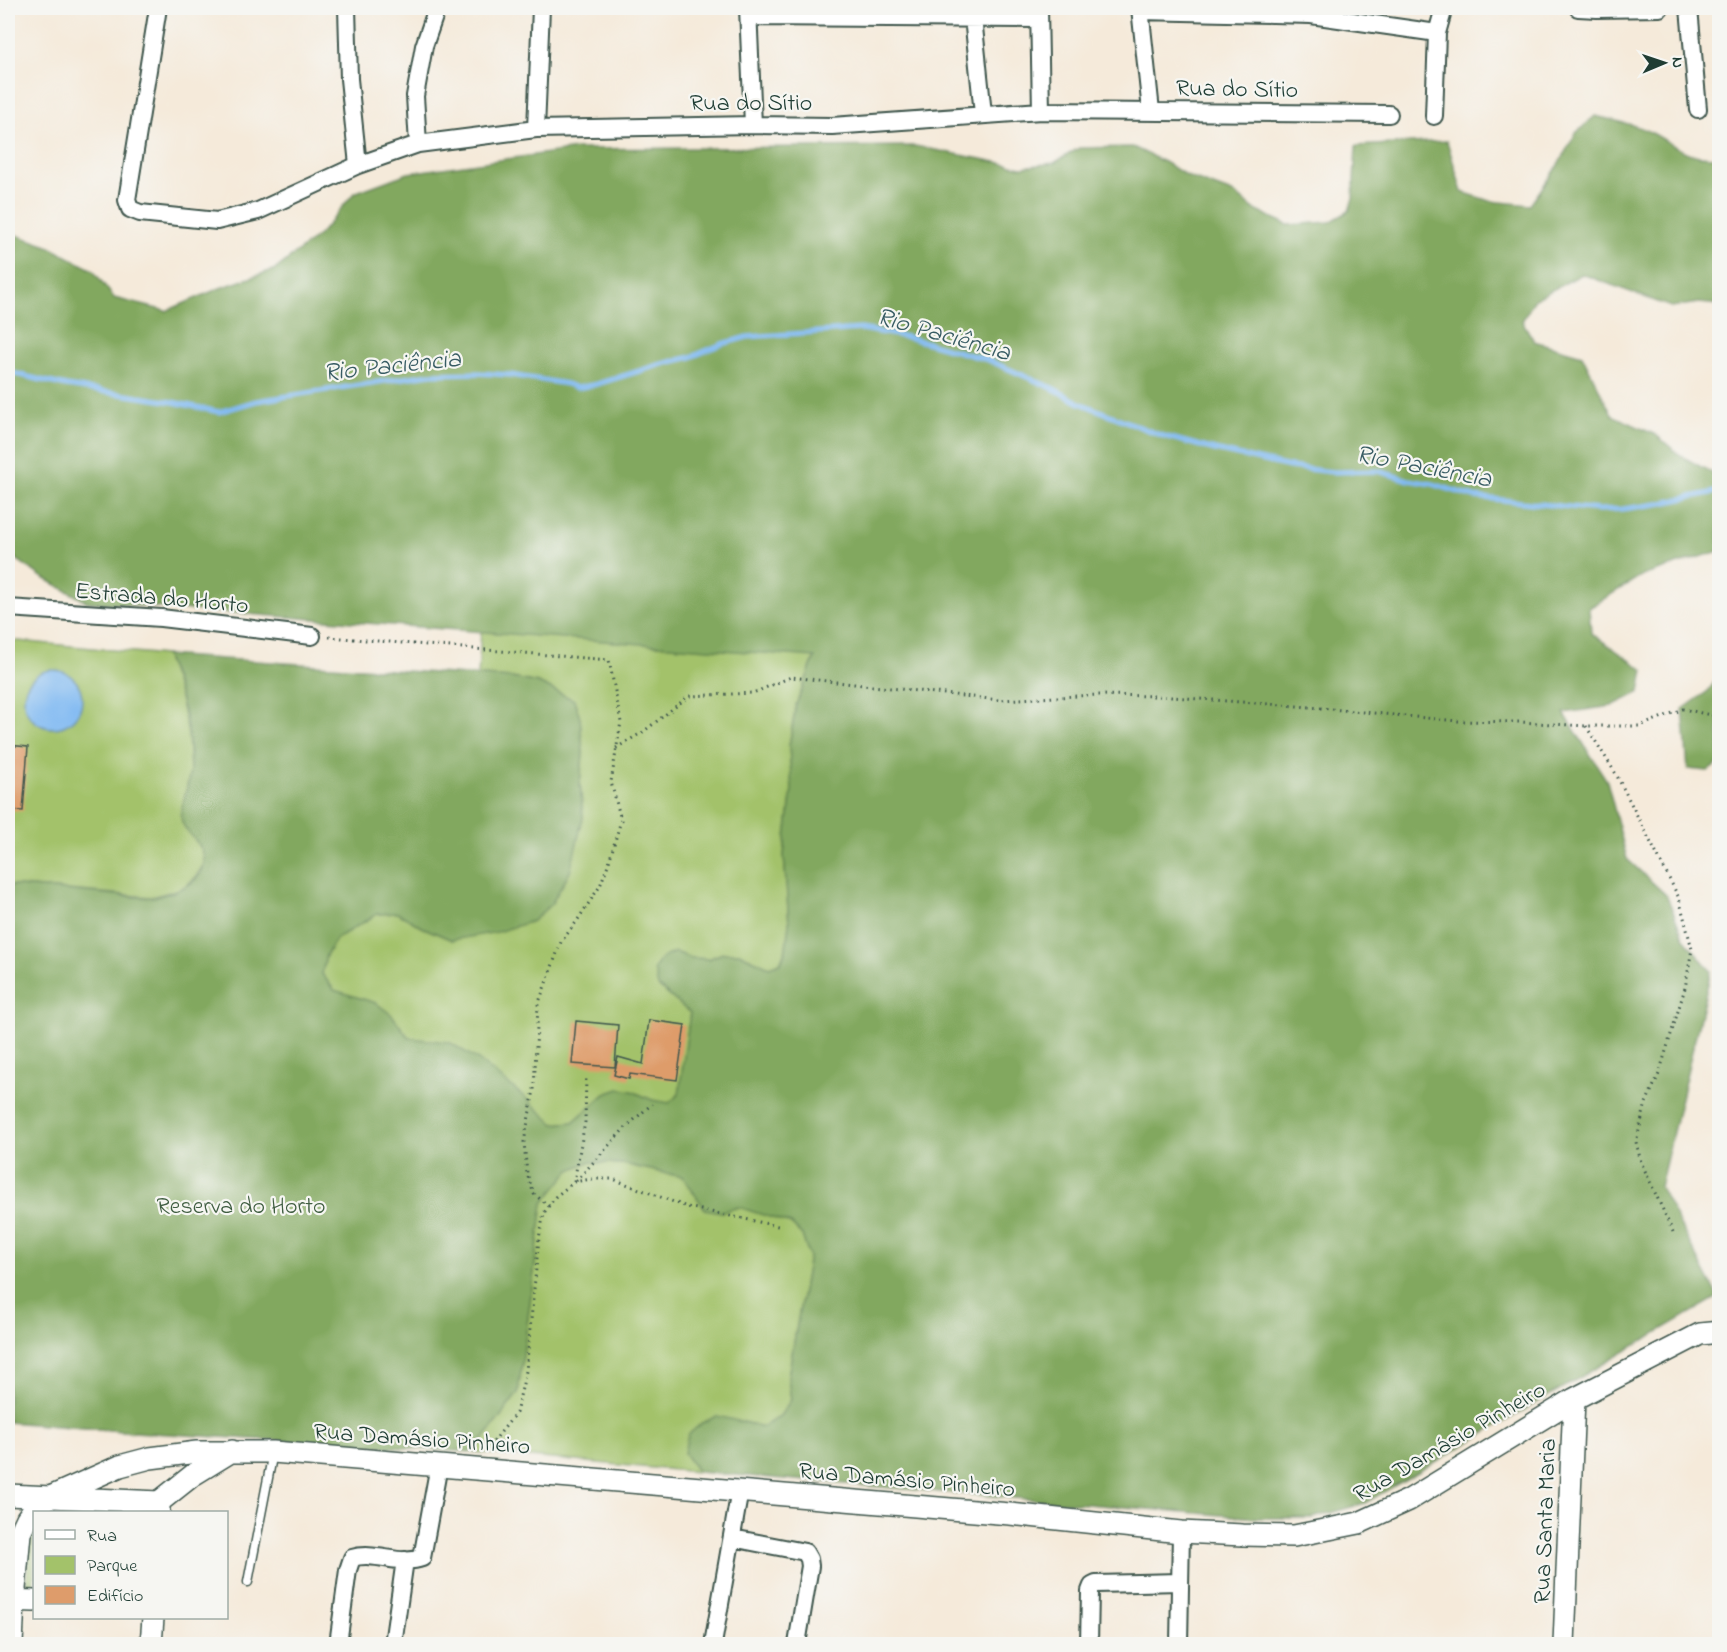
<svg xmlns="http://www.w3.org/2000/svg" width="1727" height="1652" viewBox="0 0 1727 1652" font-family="'Indie Flower',sans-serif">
<rect width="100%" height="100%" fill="#f6f6f2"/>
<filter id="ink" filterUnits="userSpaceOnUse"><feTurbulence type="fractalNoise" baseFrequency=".0167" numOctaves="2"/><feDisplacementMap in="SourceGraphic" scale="12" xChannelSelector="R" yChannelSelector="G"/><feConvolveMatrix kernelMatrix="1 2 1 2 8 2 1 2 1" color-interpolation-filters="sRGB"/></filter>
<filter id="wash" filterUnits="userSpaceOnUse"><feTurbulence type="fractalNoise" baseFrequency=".008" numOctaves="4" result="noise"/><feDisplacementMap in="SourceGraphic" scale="24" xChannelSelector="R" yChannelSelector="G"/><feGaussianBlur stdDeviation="1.35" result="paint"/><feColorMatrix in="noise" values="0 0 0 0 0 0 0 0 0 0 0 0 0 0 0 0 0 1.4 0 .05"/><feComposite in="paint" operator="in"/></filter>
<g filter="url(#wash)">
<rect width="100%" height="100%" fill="#f5eada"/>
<path fill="#a3c26a" stroke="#61804f" stroke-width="1.5" d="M481 631 815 656 796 705 789 746 792 789 784 855 789 923 786 948 780 963 769 967 739 953H723L708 959 691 958 675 952 658 986 690 1013 680 1094 669 1103 652 1100 632 1091 605 1094 573 1122 553 1124C522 1094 499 1079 461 1059 443 1049 429 1041 409 1038L392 1015 334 990 322 974 326 955 337 938 377 914 398 913 422 927 452 940 583 818 580 783 583 753 580 718 574 700 538 683 512 678 478 676Z
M8 640 165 655 179 694 188 733 190 771 183 807 195 838 203 851 204 864 195 878 181 889 151 897 8 885Z
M589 1162 623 1164 683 1177 692 1192 721 1212 739 1207 791 1224 802 1235 809 1256 788 1377 791 1400 780 1416 763 1427 740 1421 684 1453 698 1472 474 1452 518 1393 543 1203 570 1170Z
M34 1526V1592L26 1584 30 1537Z"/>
<path fill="#82a85e" stroke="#507249" stroke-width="1.5" d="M1595 116C1611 120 1630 123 1646 130 1673 142 1686 161 1719 156V305L1699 303 1671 307 1582 274 1535 299 1522 321 1534 341 1582 355 1612 415 1656 435 1681 456 1711 472 1719 483V551L1639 577 1589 608 1591 633 1644 670 1640 692 1612 706 1564 713 1607 781 1627 859 1667 896 1683 937 1711 971 1660 1187 1718 1297 1365 1503 1313 1518H1257L698 1472 684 1453 688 1435 702 1423 717 1416 763 1427 780 1416 791 1400 788 1377 809 1256 802 1235 791 1224 739 1207 721 1212 705 1209 683 1177 623 1164 589 1162 570 1170 543 1203 518 1393 474 1452 134 1432 8 1422V885C41 888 74 891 108 894 122 895 139 899 153 897 171 894 200 885 204 864 208 843 181 834 181 816 182 801 189 786 190 771 191 731 181 691 165 655L512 678 538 683 574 700 580 718 583 753 580 783 583 818 570 872 552 903 533 921 497 932 452 940 422 927 398 913 377 914 337 938 326 955 322 974 334 990 376 1003 392 1015 409 1038 449 1042 477 1059 527 1099 554 1124 573 1122 605 1094 619 1089 632 1091 652 1100 669 1103 679 1094 690 1013 658 986 654 969 662 958 675 952 691 958 708 959 723 953H739L769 967 781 963 786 948 789 923 784 855 792 789 789 746 796 705 815 657 87 602 42 577 8 553V232L48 246 93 270 114 298 166 311 220 288 276 269 320 234 354 193 408 173 576 149 915 146 1022 167 1054 163 1079 148 1133 147 1164 162 1189 177 1235 194 1257 211 1288 225 1330 222 1349 211 1353 198 1356 146 1447 141 1462 192 1490 201 1530 205 1556 168 1576 133Z
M1719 676V763L1708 771 1688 769 1683 709 1708 691Z"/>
<path fill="#81baf2" stroke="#507c93" stroke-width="1.5" d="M24 699a29 29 0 1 1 58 0a29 29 0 1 1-58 0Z"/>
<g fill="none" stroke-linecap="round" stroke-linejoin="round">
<path stroke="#81baf2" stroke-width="5" d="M8 372 66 386 173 402 219 412 256 401 430 374 479 373 510 375 567 384 577 388 597 384 662 364 691 357 722 344 747 337 861 329 907 337 988 360 1052 388 1080 403 1160 435 1215 450 1290 467 1333 472 1378 471 1409 480 1433 484 1474 497 1599 510 1623 509 1657 504 1720 491"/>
</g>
<g id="blocks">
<path fill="#de9c6b" d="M8 745 28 747 23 811 8 810Z
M649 1020 685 1025 677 1080 630 1074 629 1079 614 1075 618 1057 643 1064Z
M576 1021 618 1025 615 1067 572 1064Z"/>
</g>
</g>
<g filter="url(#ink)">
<use href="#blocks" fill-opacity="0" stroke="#3f574d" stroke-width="1.5"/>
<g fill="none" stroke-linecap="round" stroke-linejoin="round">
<g stroke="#3f574d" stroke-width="11">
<path id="service" d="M248 1582 273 1452"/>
</g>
<g stroke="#3f574d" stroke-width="20">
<path id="minor" d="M158 8 127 200 130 209 140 213 217 221 258 211 358 165 418 144 536 129 753 125 832 126 1041 111 1389 114
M347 8 349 79 358 165
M748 8 753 125
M972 8 983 114
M1039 8 1041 111
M1140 8 1151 111
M1578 8 1597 9 1660 8
M1689 8 1698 109
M1141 11 1311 15 1437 33
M749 17 1038 19
M1434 116 1437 33 1444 8
M536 129 541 8
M418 144 415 96 424 46 437 8
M8 608 161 618 312 636
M732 1538 805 1552 809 1559 810 1566 797 1644
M338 1644 348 1570 352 1558C375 1551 400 1566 422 1558L439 1465
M393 1644 405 1560
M713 1644 740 1490
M1089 1644 1090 1591 1092 1586 1096 1584 1180 1582
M1179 1644 1181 1532"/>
</g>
<g stroke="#3f574d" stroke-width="24">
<path id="tertiary" d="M8 1495 159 1502
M159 1512V1502L193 1475 232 1451
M8 1600 34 1601
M12 1644 14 1600 20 1533 27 1518 33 1510 48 1498 120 1466 150 1458 197 1452H273L1010 1514 1181 1532 1243 1535 1294 1536 1359 1523 1409 1500 1574 1399 1700 1334 1720 1332
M151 1644 153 1618
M1564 1644 1574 1399"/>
</g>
<path stroke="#3f574d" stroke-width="3" stroke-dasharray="1.5 4.5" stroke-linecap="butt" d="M329 637 609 660 621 722 611 782 621 820 609 862 600 886 577 921 561 942 538 1005 534 1090 524 1142 527 1174 534 1194 549 1206
M1586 726 1616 774 1679 898 1692 949 1685 988 1659 1074 1646 1103 1636 1142 1641 1162 1673 1232
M616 748 643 732 689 696 753 693 791 677 999 700 1097 695 1158 696 1310 707 1458 721 1519 722 1586 726H1640L1683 709 1720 717
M576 1181 625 1128 652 1104
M574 1182 585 1122 586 1076
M486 1451 516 1413 526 1371 539 1238 544 1213 555 1197 574 1182 592 1179H613L687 1207 778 1226"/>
<use href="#service" stroke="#fff" stroke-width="8"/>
<use href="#minor" stroke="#fff" stroke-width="16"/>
<use href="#tertiary" stroke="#fff" stroke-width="21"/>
</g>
</g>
<g text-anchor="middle" stroke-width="4.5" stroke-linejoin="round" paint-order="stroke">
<g font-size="24" fill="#1f3d34" stroke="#f6f6f2">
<text transform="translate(1237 88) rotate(1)" y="8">Rua do Sítio</text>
<text x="751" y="110">Rua do Sítio</text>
<text transform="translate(162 597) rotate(5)" y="8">Estrada do Horto</text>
<text transform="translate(422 1438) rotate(4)" y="8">Rua Damásio Pinheiro</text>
<text transform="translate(1449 1441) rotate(-30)" y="8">Rua Damásio Pinheiro</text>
<text transform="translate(907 1479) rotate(5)" y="8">Rua Damásio Pinheiro</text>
<text transform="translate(1544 1521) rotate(-88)" y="8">Rua Santa Maria</text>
</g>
<g font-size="24" fill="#405e42" stroke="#f6f6f2">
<text x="241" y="1213">Reserva do Horto</text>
</g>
<g font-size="26" font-style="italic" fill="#385c64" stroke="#f6f6f2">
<text transform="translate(944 333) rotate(16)" y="9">Rio Paciência</text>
<text transform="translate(392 364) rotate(-6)" y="9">Rio Paciência</text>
<text transform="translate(1424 465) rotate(11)" y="9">Rio Paciência</text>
</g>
</g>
<rect width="1727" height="1652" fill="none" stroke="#f6f6f2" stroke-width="30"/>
<rect x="33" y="1511" width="195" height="108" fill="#f6f6f2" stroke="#a0aca6" stroke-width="1.5"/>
<rect x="45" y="1530" width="30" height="9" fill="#ffffff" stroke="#a0aca6" stroke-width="1.5"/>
<text x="87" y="1541" font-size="18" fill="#1f3d34">Rua</text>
<rect x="45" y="1556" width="30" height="18" fill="#a3c26a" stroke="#a0aca6" stroke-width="1.5"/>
<text x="87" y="1571" font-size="18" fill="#1f3d34">Parque</text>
<rect x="45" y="1586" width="30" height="18" fill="#de9c6b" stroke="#a0aca6" stroke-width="1.5"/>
<text x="87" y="1601" font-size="18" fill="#1f3d34">Edifício</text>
<g transform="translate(1664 63) rotate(88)" stroke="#f6f6f2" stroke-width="4.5" paint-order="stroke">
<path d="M0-4.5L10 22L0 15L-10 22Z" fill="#1f3d34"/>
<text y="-9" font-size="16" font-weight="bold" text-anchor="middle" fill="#1f3d34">N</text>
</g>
</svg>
